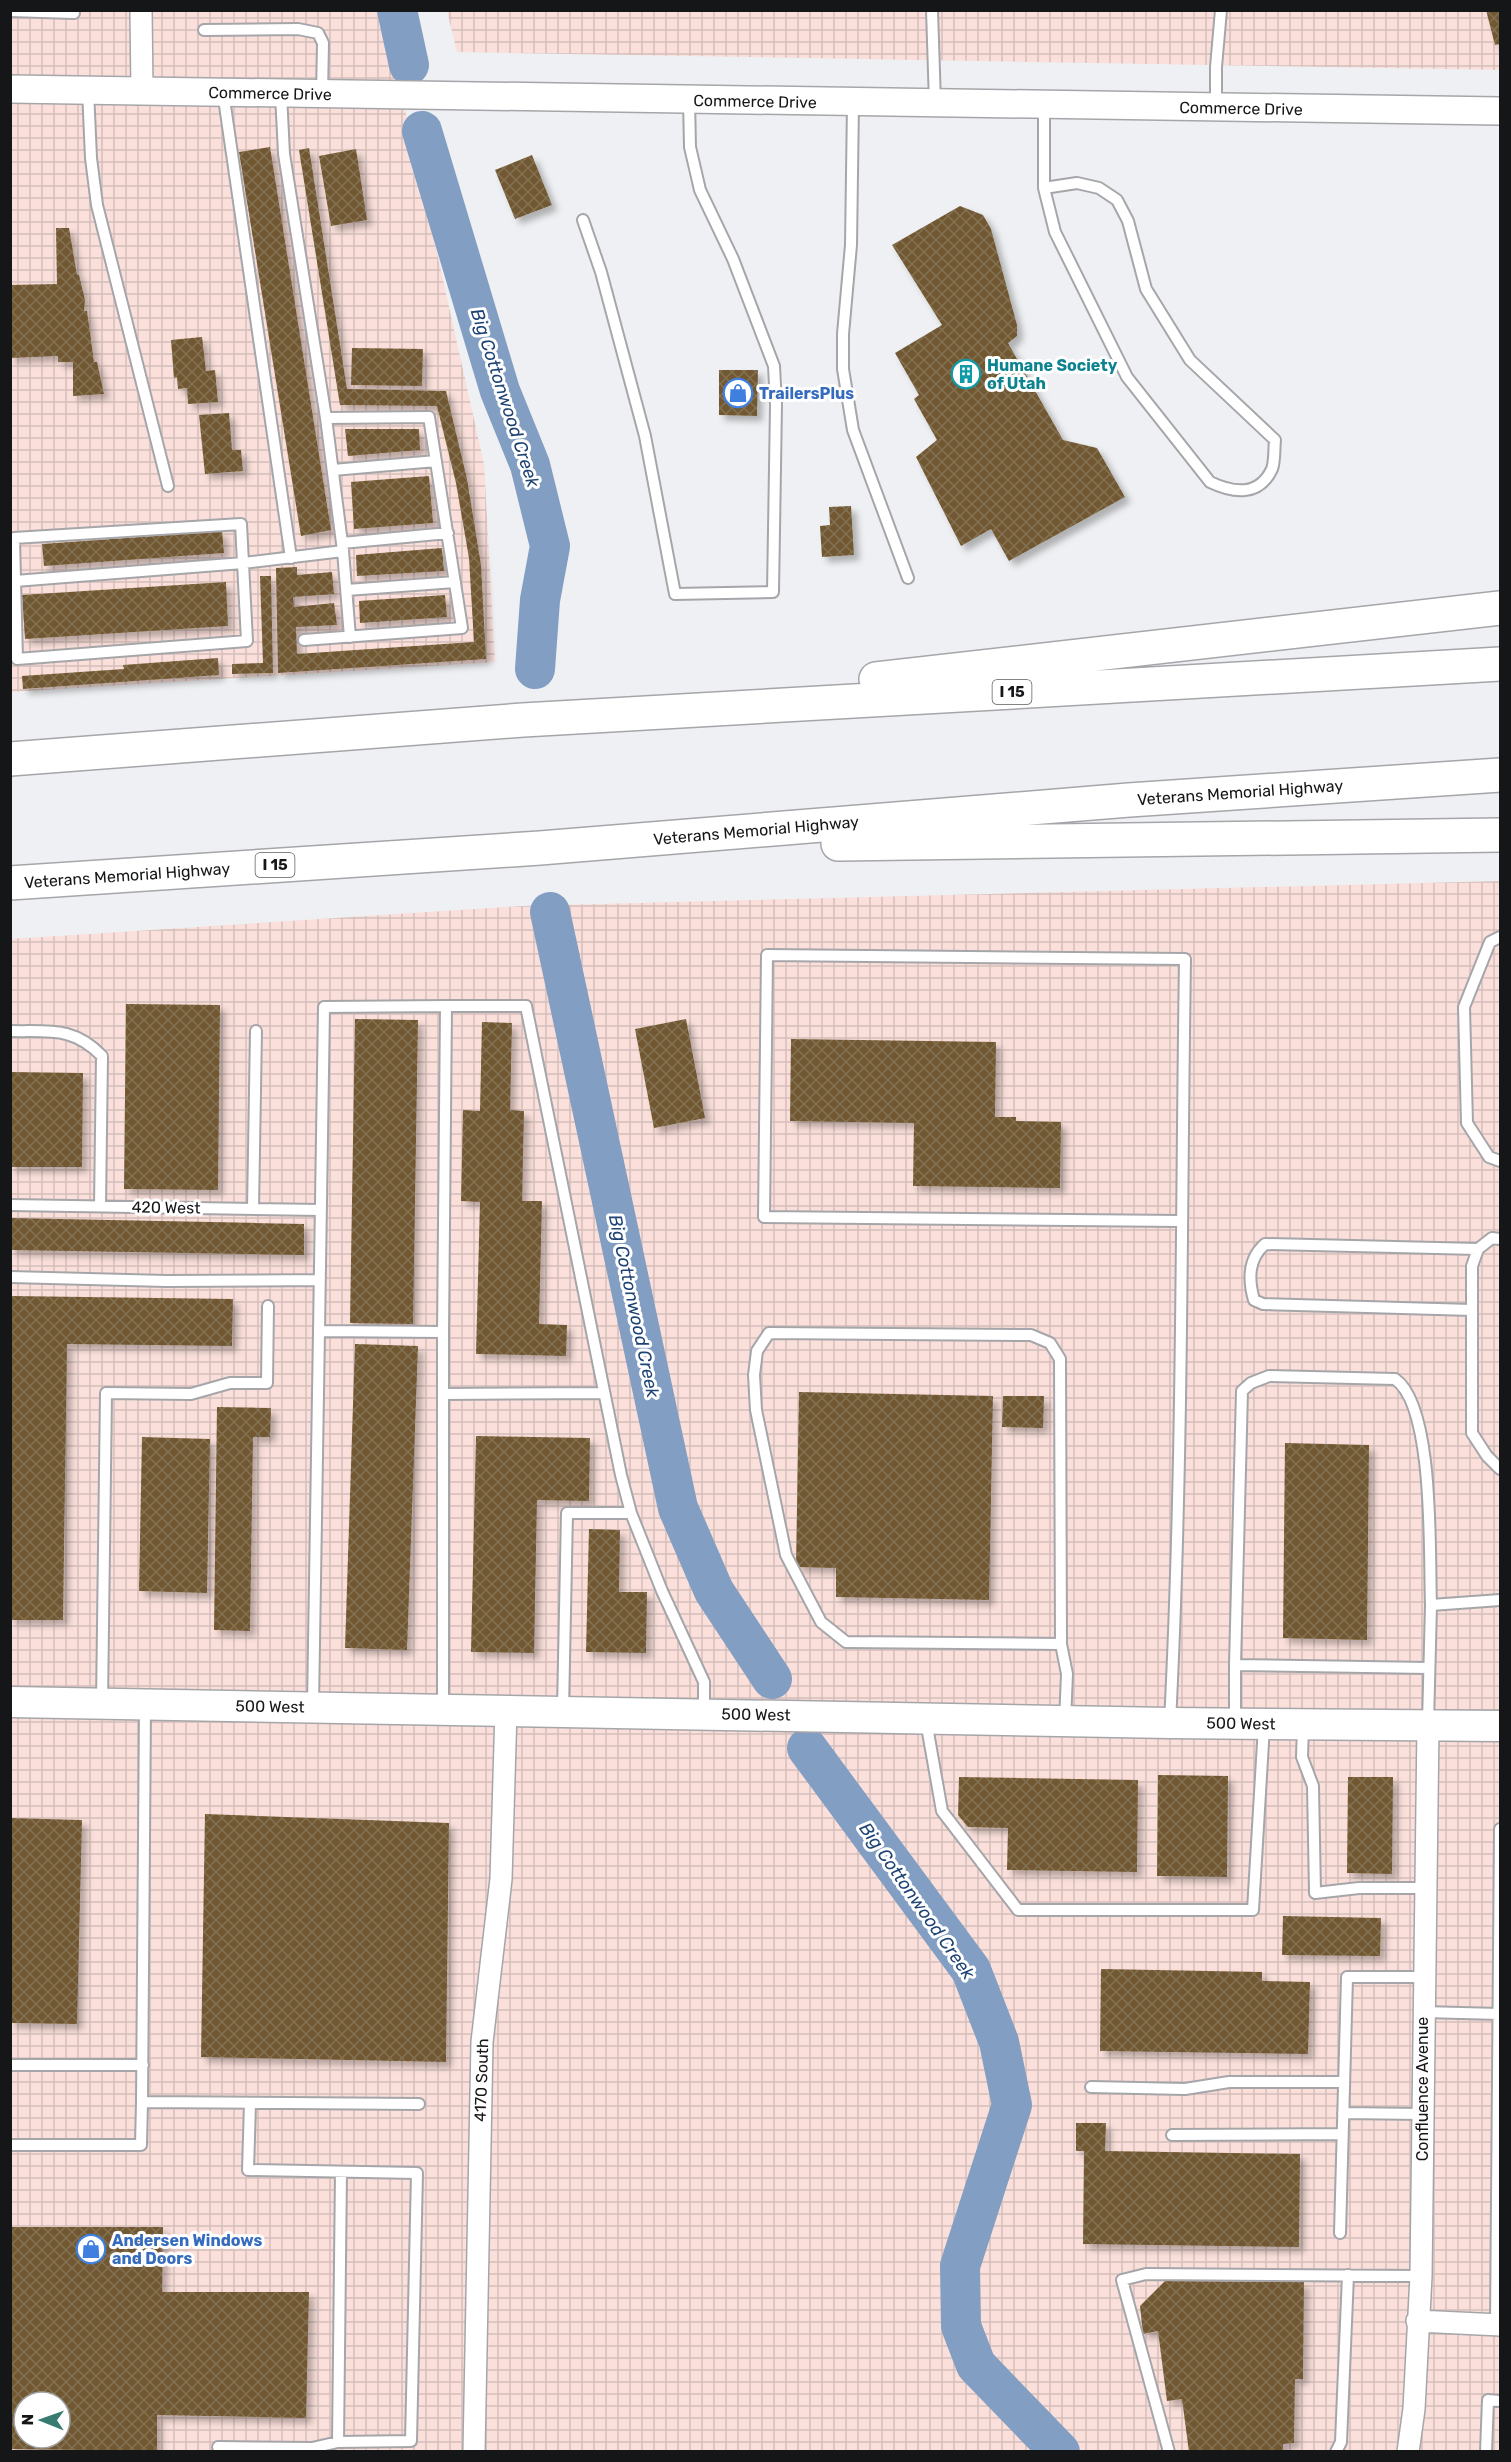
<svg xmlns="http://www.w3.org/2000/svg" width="1511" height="2462" viewBox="0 0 1511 2462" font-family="Rubik,sans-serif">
<defs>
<pattern id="industrial-grid" width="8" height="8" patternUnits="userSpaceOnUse" patternTransform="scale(1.5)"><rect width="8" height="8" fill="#fadfda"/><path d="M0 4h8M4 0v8" fill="none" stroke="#d5bfba"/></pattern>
<pattern id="building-cross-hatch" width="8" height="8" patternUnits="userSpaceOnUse" patternTransform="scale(1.5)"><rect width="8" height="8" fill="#715931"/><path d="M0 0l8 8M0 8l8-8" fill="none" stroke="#837153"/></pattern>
<filter id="shadow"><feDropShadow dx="5.5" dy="5.5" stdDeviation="3" flood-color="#0004"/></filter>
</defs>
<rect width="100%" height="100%" fill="#eff0f3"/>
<path fill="url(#industrial-grid)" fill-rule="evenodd" d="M11 11H383L484 464 495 662 11 692Z
M447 11H1500V70L457 52Z
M1500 881V2451L11 2452V939L522 906ZM24 2402H60V2438H24Z"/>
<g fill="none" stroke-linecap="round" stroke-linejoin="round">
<path stroke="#829ec3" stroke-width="40" d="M397 10 409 65
M422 131 500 391 530 465 550 546 540 600 535 669
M550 912 678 1508 714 1591 772 1679
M807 1748 971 1970 999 2042 1012 2105 960 2266 961 2326 976 2365 1060 2452"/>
</g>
<path fill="url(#building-cross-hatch)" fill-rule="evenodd" filter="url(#shadow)" d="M1486 10H1500V44L1495 45Z
M270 147 331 530 301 536 239 152Z
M309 148 347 389 446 391 467 479 481 565 486 659 278 673 276 568 297 567V575L332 572 334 594 293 597 294 607 334 603 337 625 296 627 297 654 474 642 469 558 456 483 437 406 340 405 299 150Z
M356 149 367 220 331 226 319 156Z
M532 155 552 205 515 219 495 170Z
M960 206 983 215 991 229 1017 325V336L1008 343 1063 440 1097 448 1125 497 1009 561 991 529 961 546 916 457 937 440 914 399 919 395 895 353 942 325 892 245Z
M56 228H69L77 275H79L85 300 84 311H87L94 362H97L104 394 73 396V362H58V356L10 358V285L57 284Z
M202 337 206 371 215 370 218 402 188 404 187 388 178 389 177 377 174 378 171 340Z
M352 348 423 349 422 386 351 385Z
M719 370H758L757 416 719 415Z
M229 413 232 450H241L243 471 205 474 199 415Z
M345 429H419L420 450 348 456Z
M429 476 433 523 354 529 351 482Z
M851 506 854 555 822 557 820 526 830 525 829 507Z
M222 531 224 553 44 566 42 544Z
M442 548 444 571 357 576 356 555Z
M260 576H271L273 673 232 674V664L263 663Z
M226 582 228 626 25 639 22 595Z
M445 595 447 617 360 623 359 601Z
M218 658 219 675 23 689 22 676 124 669 123 665Z
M126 1004 220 1005 218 1190 124 1189Z
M355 1019 418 1020 413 1324 350 1323Z
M686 1019 705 1118 654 1128 635 1029Z
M482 1022 512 1023 510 1110 524 1111 522 1201H542L539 1324 567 1325 566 1356 476 1354 480 1202 461 1201 463 1110 480 1111Z
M791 1039 996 1042 995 1117H1016V1121L1061 1122 1060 1188 913 1186 914 1123 790 1121Z
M10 1072 83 1073 82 1167H10Z
M10 1218 304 1224V1255L10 1250Z
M10 1296 233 1299 232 1346 67 1344 63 1620H10Z
M355 1344 418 1346 407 1650 345 1648Z
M799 1392 993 1396 989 1600 836 1597V1568L796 1567Z
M1003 1396H1044L1043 1428 1002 1427Z
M217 1407 271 1408 270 1437H253L250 1631 214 1630Z
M476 1436 590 1438 589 1501 537 1500 534 1653 471 1652Z
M142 1437 210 1439 207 1593 139 1591Z
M1285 1443 1369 1445 1367 1640 1283 1638Z
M589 1529 620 1530 619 1592H647L646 1653 586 1652Z
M1158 1775 1228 1776 1227 1877 1157 1876Z
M959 1777 1138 1780 1137 1872 1007 1870 1008 1828 968 1827 958 1815Z
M1348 1777H1393L1392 1874 1347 1873Z
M205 1814 449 1823 446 2062 201 2057Z
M10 1818 82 1820 77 2024 10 2023Z
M1283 1916 1381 1918 1380 1956 1282 1955Z
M1101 1969 1262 1972V1981L1310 1982 1308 2054 1100 2051Z
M1076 2123H1106L1105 2151 1300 2154 1299 2247 1083 2244 1084 2151H1076Z
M10 2227H163L162 2292H309L306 2418 157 2415V2451L10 2449ZM24 2402H60V2438H24Z
M1165 2281 1304 2282 1303 2379H1295L1294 2443 1283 2444V2452H1189L1182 2399 1167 2401 1158 2331 1143 2334 1140 2306Z"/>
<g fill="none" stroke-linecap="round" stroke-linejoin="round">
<g stroke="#a6a6aa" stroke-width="14">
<path id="service" d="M932 10 935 103
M10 11 74 13
M204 30 298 29 318 33 323 43 322 94
M88 90 91 158 97 205 168 486
M223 92 291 558
M853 103 851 245 843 334V369L853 430 908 578
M1216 107V67L1221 10
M1044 188 1077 183 1099 188 1117 200 1128 221 1146 289 1190 360 1275 440C1274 448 1275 461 1272 469 1259 497 1233 493 1210 482L1127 377 1055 232 1044 188V105
M583 220 601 272 645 436 675 594 773 592 776 405 774 366 733 259 700 190 690 147 689 100
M333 470 436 461
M342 543 448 533
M343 551 350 637
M15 581 243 563 247 641 17 659 14 538 241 524 243 563 343 551 326 418 284 154 281 94
M347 590 455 582
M304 640 462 628 429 417 326 418
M1500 937 1490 942 1464 1007 1467 1123 1489 1157 1500 1161
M446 1006H526L621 1475 631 1513 662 1591 704 1682V1712
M10 1031C49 1032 73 1026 102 1056L100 1206
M10 1205 321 1210
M253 1209 256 1031
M1500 1239 1492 1238 1478 1249 1472 1266V1433L1487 1456 1500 1469
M10 1277 166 1281 320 1280
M1472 1310 1263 1304 1254 1300C1248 1279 1248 1259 1265 1244L1478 1249
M319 1331 324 1007 446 1006 443 1332
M443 1394 604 1393
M1061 1644 846 1642 821 1622 786 1555 756 1410 754 1375 757 1351 769 1333 1031 1335 1050 1343 1060 1359 1061 1644 1067 1674 1065 1721
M1235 1665 1242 1391 1251 1383 1269 1376 1395 1379C1435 1406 1429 1557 1431 1605
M102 1703 106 1393 191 1394 230 1383H267L268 1306
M313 1706 319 1331 443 1332V1708
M145 1707 142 2102 419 2104
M563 1709 567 1513H631
M926 1721 942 1811 1018 1910H1253L1264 1726
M1170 1722C1183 1468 1181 1213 1185 959L767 955 764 1217 1181 1221
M1235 1723V1665L1429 1668
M1428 1724 1431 1605 1500 1600
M1303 1727 1302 1757 1313 1786 1315 1893 1359 1888H1425
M1423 2012 1500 2014
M10 2065H143
M1091 2087 1185 2089 1229 2082H1344
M1343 2113 1422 2114
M1172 2135 1342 2134
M10 2145H141L142 2102
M1340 2233 1347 1977H1423
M1496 2324 1500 1829
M338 2442 341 2172
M218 2447 312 2448 338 2442 411 2441 417 2173 248 2170 250 2103
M1169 2452 1122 2280 1146 2274 1421 2276
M1336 2452 1341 2442 1348 2275
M1486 2452 1488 2400 1500 2401"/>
</g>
<g stroke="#a6a6aa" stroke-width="24">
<path id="minor" d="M141 10 142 90
M1417 2321 1500 2325
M474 2452 482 2042 501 1879 506 1710
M1408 2452 1414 2409 1421 2276 1428 1725"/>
</g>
<g stroke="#a6a6aa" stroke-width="30">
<path id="tertiary" d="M10 89 1500 111"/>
</g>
<g stroke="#a6a6aa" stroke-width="33">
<path id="secondary" d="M10 1702 1170 1723 1500 1726"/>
</g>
<g stroke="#a6a6aa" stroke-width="36">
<path id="motorway" d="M876 679 1500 608
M10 759 523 720 1500 664
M838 844 1500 835
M10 883 540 848 1129 800 1500 775"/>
</g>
<use href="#service" stroke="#fff" stroke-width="10"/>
<use href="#minor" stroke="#fff" stroke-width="21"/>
<use href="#tertiary" stroke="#fff" stroke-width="27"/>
<use href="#secondary" stroke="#fff" stroke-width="30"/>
<use href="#motorway" stroke="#fff" stroke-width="33"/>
</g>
<defs>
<g id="building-ring" transform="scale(1.5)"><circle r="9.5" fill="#fff" stroke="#0f9aa8" stroke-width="1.5"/><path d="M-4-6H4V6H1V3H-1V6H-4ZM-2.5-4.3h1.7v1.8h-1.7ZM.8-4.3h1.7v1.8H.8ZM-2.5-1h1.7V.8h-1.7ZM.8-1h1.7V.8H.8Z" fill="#0f9aa8"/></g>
<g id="shop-ring" transform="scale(1.5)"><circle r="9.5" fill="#fff" stroke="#3f7fe0" stroke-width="1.5"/><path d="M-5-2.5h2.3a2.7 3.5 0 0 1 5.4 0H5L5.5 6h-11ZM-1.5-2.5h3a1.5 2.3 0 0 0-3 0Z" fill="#3f7fe0"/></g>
</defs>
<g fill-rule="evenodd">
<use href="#building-ring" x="966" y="374"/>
<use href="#shop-ring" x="738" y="393"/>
<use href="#shop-ring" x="91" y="2249"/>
</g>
<g text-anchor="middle" stroke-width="6" stroke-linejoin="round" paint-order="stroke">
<g fill="#fff" stroke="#5b5c5d" stroke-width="1.5">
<rect x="992.5" y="680" width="39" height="24" rx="4.5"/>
<rect x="255.5" y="853" width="39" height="24" rx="4.5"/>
</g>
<g font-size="15" font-weight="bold" fill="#151617">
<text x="1012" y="697">I 15</text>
<text x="275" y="870">I 15</text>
</g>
<g font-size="16" fill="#151617" stroke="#fff">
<text transform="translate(270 93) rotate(1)" y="6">Commerce Drive</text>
<text transform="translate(755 101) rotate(1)" y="6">Commerce Drive</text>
<text transform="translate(1241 108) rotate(1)" y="6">Commerce Drive</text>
<text transform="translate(1240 792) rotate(-4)" y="6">Veterans Memorial Highway</text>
<text transform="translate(756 830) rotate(-5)" y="6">Veterans Memorial Highway</text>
<text transform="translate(127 875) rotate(-4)" y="6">Veterans Memorial Highway</text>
<text transform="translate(166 1207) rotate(1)" y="6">420 West</text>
<text transform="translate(270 1706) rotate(1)" y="6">500 West</text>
<text transform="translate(756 1714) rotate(1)" y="6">500 West</text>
<text transform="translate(1241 1723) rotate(1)" y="6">500 West</text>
<text transform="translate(481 2080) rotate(-88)" y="6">4170 South</text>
<text transform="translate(1422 2089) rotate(-90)" y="6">Confluence Avenue</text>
</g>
<g font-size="16" font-weight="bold" fill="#0d838f" stroke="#fff" text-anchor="start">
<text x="987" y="371">Humane Society<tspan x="987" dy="18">of Utah</tspan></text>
</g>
<g font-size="16" font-weight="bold" fill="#366cbe" stroke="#fff" text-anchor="start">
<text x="759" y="399">TrailersPlus</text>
<text x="112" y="2246">Andersen Windows<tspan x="112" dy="18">and Doors</tspan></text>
</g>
<g font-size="18" font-style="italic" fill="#1e4374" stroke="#fff">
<text transform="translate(505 398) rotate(72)" y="6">Big Cottonwood Creek</text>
<text transform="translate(634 1306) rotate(78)" y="6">Big Cottonwood Creek</text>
<text transform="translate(917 1901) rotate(55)" y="6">Big Cottonwood Creek</text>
</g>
</g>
<rect width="1511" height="2462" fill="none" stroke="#151617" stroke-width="24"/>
<g transform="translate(42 2420) rotate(271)"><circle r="28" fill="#ffffff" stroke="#a1a2a2" stroke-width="1.5"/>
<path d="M0-4.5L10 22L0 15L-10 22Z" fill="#387c71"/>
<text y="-9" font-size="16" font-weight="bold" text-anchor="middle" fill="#151617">N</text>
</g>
</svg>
